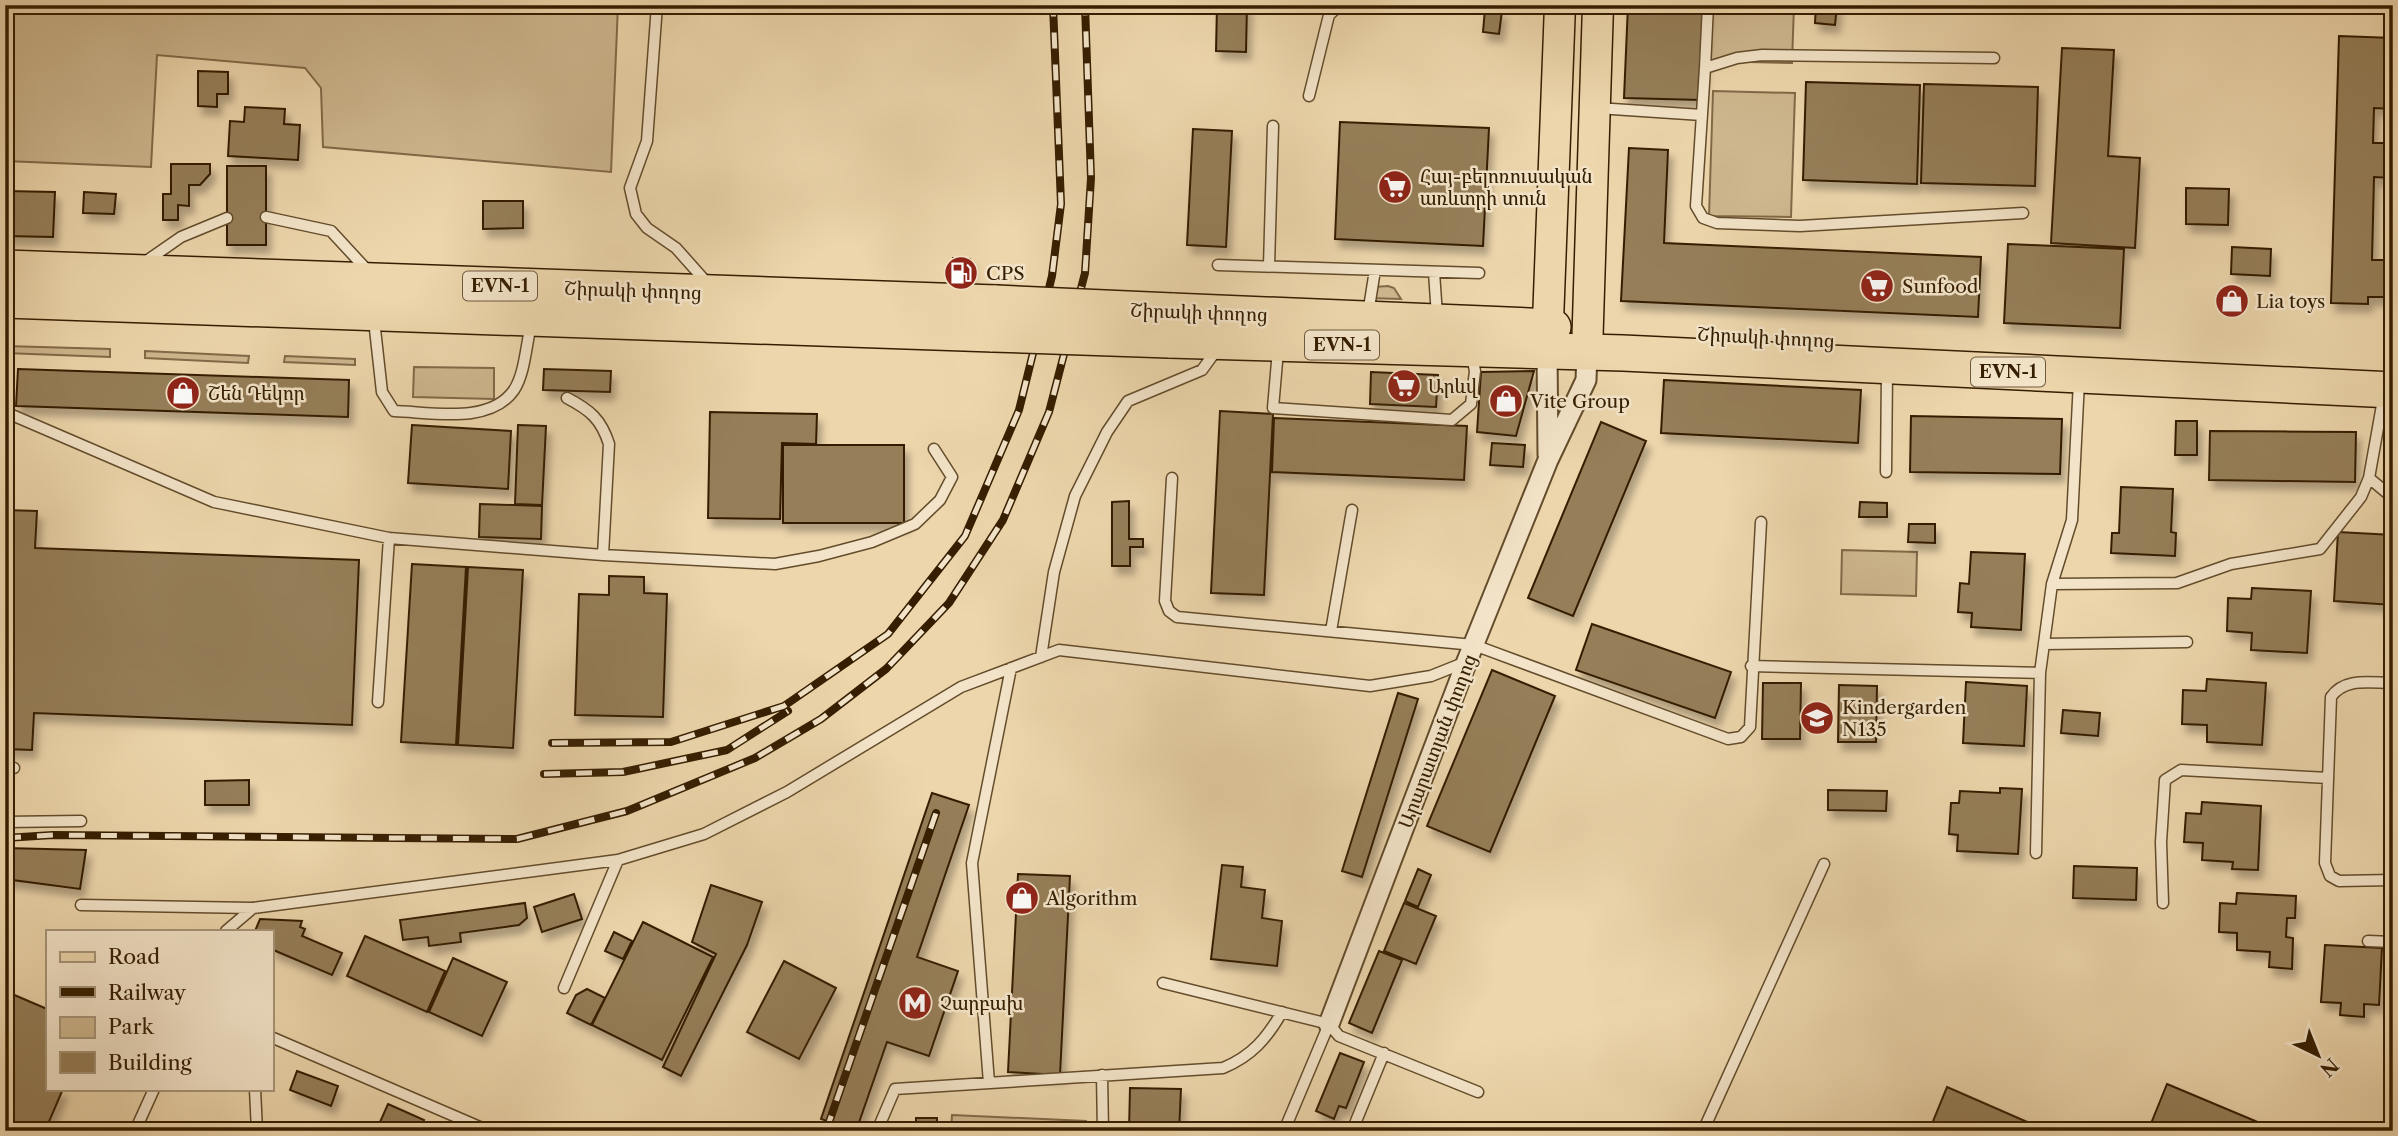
<svg xmlns="http://www.w3.org/2000/svg" width="2398" height="1136" viewBox="0 0 2398 1136" font-family="'Libre Caslon Text','Noto Serif Armenian',serif">
<defs>
<filter id="shadow"><feDropShadow dx="4.5" dy="8" stdDeviation="3.5" flood-color="#0004"/></filter>
</defs>
<rect width="100%" height="100%" fill="#edd6ac"/>
<filter id="stains"><feTurbulence type="fractalNoise" baseFrequency=".00286" numOctaves="4"/><feColorMatrix values="0 0 0 0 .2 0 0 0 0 .09 0 0 0 0 .02 0 0 0 .5 -.17"/></filter>
<radialGradient id="worn" r=".72"><stop offset=".6" stop-color="#630" stop-opacity="0"/><stop offset="1" stop-color="#630" stop-opacity=".3"/></radialGradient>
<path fill="#ceb78f" stroke="#826a48" stroke-width="2" d="M5 5H618L611 172 323 147 321 88 305 68 157 55 151 167 5 161Z
M1712 5H1794L1792 63 1710 61Z
M1713 91 1795 93 1791 217 1709 216Z
M1388 286 1394 288 1401 299 1366 298 1374 287Z
M5 346 110 349V357L5 353Z
M145 351 249 356 248 363 145 358Z
M285 356 355 359V365L284 362Z
M414 367 494 368V399L413 397Z
M1842 550 1917 552 1916 596 1841 594Z
M952 1115 1086 1121V1131H951Z"/>
<path fill="#957e59" stroke="#351e00" stroke-width="2" filter="url(#shadow)" d="M1217 5H1247L1246 52 1216 51Z
M1628 5H1705L1701 100 1624 98Z
M1816 5H1837L1835 25 1815 23Z
M1485 9 1502 11 1499 34 1483 32Z
M2339 36 2393 38V109L2374 108 2373 143H2393V178L2374 177 2372 260H2393V297H2368V304L2331 303Z
M2062 48 2114 50 2108 156 2140 158 2135 248 2051 243Z
M198 71 228 72V94H217V107L198 106Z
M1806 82 1920 85 1917 184 1803 180Z
M1924 84 2038 87 2035 186 1921 183Z
M245 107 285 109 284 124 300 125 298 160 228 156 230 121 244 122Z
M1340 122 1489 128 1483 246 1335 239Z
M1193 129 1232 131 1226 247 1187 245Z
M1629 148 1668 150 1664 243 1981 257 1978 317 1621 301Z
M171 164H210V174L200 185H189V206L178 205V220H163V194H171Z
M227 166H266V245H227Z
M2186 188 2229 189 2228 225 2186 224Z
M5 191 55 192 53 237 5 236Z
M84 192 116 194 114 214 83 213Z
M483 201H523V228L483 229Z
M2008 244 2124 249 2120 328 2004 323Z
M2232 247 2271 249 2270 276 2231 274Z
M953 258 970 259 969 287 952 286Z
M18 369 349 380 348 417 16 406Z
M544 369 611 371 610 392 543 390Z
M1534 371 1516 436 1477 432 1481 372Z
M1371 372 1438 375 1436 407 1370 404Z
M1664 380 1861 390 1858 443 1661 433Z
M1220 411 1273 414 1264 595 1211 593Z
M710 412 817 414 816 444 782 443 780 519 708 518Z
M1911 416 2062 419 2060 474 1910 472Z
M1274 418 1467 426 1464 480 1272 472Z
M2176 421H2197V455H2175Z
M1601 422 1646 441 1573 616 1528 598Z
M412 425 511 431 508 489 408 483Z
M518 425 546 426 542 505 515 504Z
M2210 431 2356 432 2355 482 2209 480Z
M1492 443 1525 445 1523 467 1490 465Z
M783 445H904V523H783Z
M2121 487 2173 489 2171 532 2176 533 2175 556 2111 553 2112 533H2119Z
M1129 501V539H1143V547H1130V566H1112V502Z
M1860 502 1887 503V517H1859Z
M480 504 542 506 541 539 479 537Z
M5 510 37 511 35 548 359 560 352 725 34 713 32 750 5 749Z
M1909 524H1935V543L1908 542Z
M2338 532 2393 535V605L2334 601Z
M1971 552 2025 554 2021 630 1971 627 1972 613 1958 612 1960 583 1969 584Z
M412 564 466 567 456 745 401 742Z
M468 567 523 570 513 748 458 745Z
M609 576 644 577V593L667 594 663 717 575 715 579 594 609 595Z
M2252 588 2311 591 2307 653 2251 650 2252 633 2227 631 2228 598 2251 599Z
M1592 624 1731 672 1715 718 1576 670Z
M1492 670 1555 696 1490 852 1427 826Z
M2207 679 2266 683 2262 745 2207 742V725L2182 724 2183 690 2206 691Z
M1966 682 2027 686 2024 746 1963 743Z
M1763 683H1801L1800 739H1762Z
M1839 685 1877 686 1876 742H1838Z
M1398 693 1418 699 1362 877 1342 871Z
M2063 710 2100 713 2098 736 2061 733Z
M249 780V805H205V781Z
M2000 788 2022 789 2018 854 1957 851 1958 835 1949 834 1951 803H1959L1960 791 2000 793Z
M1828 790 1887 791 1886 811 1828 810Z
M932 793 969 805 917 957 958 971 929 1056 887 1042 856 1131 821 1119Z
M2202 802 2261 806 2258 870 2232 869 2233 862 2202 860 2203 843 2184 842 2186 813 2201 814Z
M5 848 86 850 80 889 5 879Z
M1222 865 1243 867 1241 887 1265 890 1262 918 1282 921 1277 966 1211 959Z
M2074 866 2137 868 2136 900 2073 898Z
M1418 869 1431 875 1418 907 1405 901Z
M1018 874 1070 876 1060 1075 1008 1072Z
M711 885 762 902 747 945 681 1076 663 1067 716 954 692 942Z
M2237 893 2296 896 2295 918H2287L2286 937 2293 938 2292 969 2269 967 2270 952 2237 950V933L2219 932 2220 903 2236 904Z
M574 894 582 919 542 932 534 907Z
M525 903 527 918 519 925 460 933 461 942 429 946 428 937 403 940 400 920Z
M1404 903 1436 916 1416 964 1384 951Z
M260 919 302 921 300 927 305 929 302 936 342 953 332 975 271 949V931H255Z
M643 922 713 957 662 1060 592 1025Z
M614 932 632 941 623 959 605 951Z
M365 936 445 971 427 1012 347 976Z
M2325 945 2382 948 2379 1005 2364 1004V1017L2340 1015 2341 1003 2321 1002Z
M1379 951 1402 960 1372 1033 1349 1023Z
M453 958 507 982 482 1036 429 1012Z
M784 961 836 988 799 1059 747 1032Z
M587 989 605 998 591 1025 567 1013 576 995Z
M5 991 47 1009V1089H63L45 1131H5Z
M1340 1053 1364 1062 1346 1108 1339 1106 1334 1119 1316 1111Z
M297 1071 338 1086 331 1106 290 1090Z
M2167 1084 2279 1131H2148Z
M1947 1087 2041 1128 2039 1131H1929Z
M1130 1088 1181 1089 1179 1131H1129Z
M388 1104 424 1120 419 1131H376Z
M916 1118H937V1131H916Z"/>
<g fill="none" stroke-linecap="round" stroke-linejoin="round">
<g stroke="#634c2b" stroke-width="13">
<path id="lane" d="M657 5 647 141 630 188 636 214 647 228 676 248 708 284
M1994 58 1762 55 1737 58 1705 68 1696 206 1703 218 1717 223 1800 226 2023 213
M1705 68 1708 5
M1309 96 1329 15 1340 5
M1597 108 1702 115
M266 217 331 231 367 270
M145 262 181 237 227 218
M1218 265 1479 273
M1269 266 1273 126
M1434 272 1437 316
M1368 314 1375 270
M374 320 382 392 394 411C431 412 490 425 514 390 525 373 526 345 531 325
M1278 350 1273 408 1452 420 1471 404 1475 371 1472 356
M567 398C590 410 601 419 609 444L603 555
M5 412 214 502 389 538 603 555 775 564 819 556 872 542 915 524 940 500 952 477 934 449
M1886 472 1887 371
M1172 478 1165 601 1169 611 1177 617 1474 645 1728 739 1741 737 1750 727 1761 522
M2369 478 2393 498
M2052 584 2177 583 2231 564 2320 549 2361 497 2369 478 2384 394
M1331 631 1352 510
M2044 644 2187 642
M1041 657 1054 572 1075 496 1107 432 1128 401 1202 370 1218 348
M1751 666 2040 673
M2393 683C2370 683 2345 677 2331 697L2325 863 2330 876 2339 881 2393 880
M378 702 389 538
M5 768H14
M5 822 81 821
M2036 853 2040 673 2052 584 2072 520 2079 381
M2163 903 2161 842 2165 780 2181 770 2328 778
M81 905 252 908
M226 931 253 908 618 860 704 834 787 792 961 687 1059 650 1370 686 1431 676 1466 662
M2368 941 2393 942V960
M2393 977V981
M1163 983 1329 1024 1339 1036 1478 1092
M564 988 618 860
M271 1037 489 1131
M1102 1075 1103 1131
M989 1083 972 863 1011 668
M255 1089 257 1131
M135 1131 154 1089
M877 1131 895 1089 1223 1068C1252 1056 1267 1038 1282 1012
M1284 1131 1329 1024
M1352 1131 1384 1053
M1703 1131 1824 864"/>
</g>
<g stroke="#634c2b" stroke-width="23">
<path id="street" d="M1547 351 1548 455
M1329 1024 1467 661 1548 460 1586 380 1587 352"/>
</g>
<g stroke="#351e00" stroke-width="33">
<path id="primary" d="M1547 348 1560 5
M1587 352 1598 5"/>
</g>
<g stroke="#351e00" stroke-width="38">
<path id="highway" d="M5 268 996 303
M5 300 993 334
M1172 311 1553 327
M1169 340 1623 353 2393 390"/>
</g>
<use href="#lane" stroke="#f3e4c9" stroke-width="10"/>
<use href="#street" stroke="#f3e4c9" stroke-width="19"/>
<use href="#primary" stroke="#edd6ac" stroke-width="30"/>
<use href="#highway" stroke="#edd6ac" stroke-width="35"/>
<g stroke="#351e00" stroke-width="8">
<path id="rail" d="M552 743 671 742 784 706 888 634 965 536 1019 410 1052 276 1061 204 1053 5
M544 774 623 772 727 750 788 711
M5 838 53 835 517 839 627 811 755 758 821 719 886 669 949 603 1003 520 1049 412 1085 273 1091 178 1085 5
M826 1131 936 813"/>
</g>
<use href="#rail" stroke="#f3e4c9" stroke-width="5" stroke-dasharray="16" stroke-linecap="butt"/>
<g stroke="#351e00" stroke-width="38" stroke-linecap="butt">
<path id="highway-bridge" d="M996 303 1172 311
M993 334 1169 340"/>
</g>
<use href="#highway-bridge" stroke="#edd6ac" stroke-width="35"/>
</g>
<defs>
<g id="supermarket-disc" transform="scale(1.75)"><circle r="9.5" fill="#8f2418" stroke="#f3e4c9"/><path d="M-6-5.5h2.5l.6 2H6L4.5 2H-2.5L-4.4-4H-6ZM-1.5 3.2a1.3 1.3 0 1 0 .1 0ZM3 3.2a1.3 1.3 0 1 0 .1 0Z" fill="#fff"/></g>
<g id="fuel-disc" transform="scale(1.75)"><circle r="9.5" fill="#8f2418" stroke="#f3e4c9"/><path d="M-5.5-6h7V0h2V4h1.3V-2.5L3-4.5l.8-.8L6-3V5H2.5V1h-1V6h-7ZM-4.2-4.7v3.2H.2V-4.7Z" fill="#fff"/></g>
<g id="shop-disc" transform="scale(1.75)"><circle r="9.5" fill="#8f2418" stroke="#f3e4c9"/><path d="M-5-2.5h2.3a2.7 3.5 0 0 1 5.4 0H5L5.5 6h-11ZM-1.5-2.5h3a1.5 2.3 0 0 0-3 0Z" fill="#fff"/></g>
<g id="school-disc" transform="scale(1.75)"><circle r="9.5" fill="#8f2418" stroke="#f3e4c9"/><path d="M0-5L7-2L0 1L-7-2ZM-4 1L0 2.5L4 1V4Q0 6-4 4Z" fill="#fff"/></g>
<g id="metro-disc" transform="scale(1.75)"><circle r="9.5" fill="#8f2418" stroke="#f3e4c9"/><path d="M-5.5 5V-5H-3L0 0L3-5H5.5V5H3V-.5L0 4L-3-.5V5Z" fill="#fff"/></g>
</defs>
<g fill-rule="evenodd">
<use href="#supermarket-disc" x="1395" y="187"/>
<use href="#fuel-disc" x="961" y="273"/>
<use href="#supermarket-disc" x="1877" y="286"/>
<use href="#shop-disc" x="2232" y="301"/>
<use href="#supermarket-disc" x="1404" y="386"/>
<use href="#shop-disc" x="183" y="393"/>
<use href="#shop-disc" x="1506" y="401"/>
<use href="#school-disc" x="1817" y="718"/>
<use href="#shop-disc" x="1022" y="898"/>
<use href="#metro-disc" x="915" y="1003"/>
</g>
<g text-anchor="middle" stroke-width="5" stroke-linejoin="round" paint-order="stroke">
<g fill="#f3e4c9" stroke="#6e593c" stroke-width="2">
<rect x="463" y="271.5" width="74" height="29" rx="5"/>
<rect x="1305" y="330.5" width="74" height="29" rx="5"/>
<rect x="1971" y="357.5" width="74" height="29" rx="5"/>
</g>
<g font-size="18" font-weight="bold" fill="#351e00">
<text x="500" y="292">EVN-1</text>
<text x="1342" y="351">EVN-1</text>
<text x="2008" y="378">EVN-1</text>
</g>
<g font-size="19" fill="#351e00" stroke="#f3e4c9" text-anchor="start">
<text x="1420" y="183">Հայ-բելոռուսական<tspan x="1420" dy="22">առևտրի տուն</tspan></text>
<text x="986" y="280">CPS</text>
<text x="1902" y="293">Sunfood</text>
<text x="2256" y="308">Lia toys</text>
<text x="1428" y="393">Արևվ</text>
<text x="208" y="400">Շեն Դեկոր</text>
<text x="1530" y="408">Vite Group</text>
<text x="1842" y="714">Kindergarden<tspan x="1842" dy="22">N135</tspan></text>
<text x="1046" y="905">Algorithm</text>
<text x="940" y="1010">Չարբախ</text>
</g>
<g font-size="19" fill="#351e00" stroke="#f3e4c9">
<text transform="translate(633 290) rotate(2)" y="7">Շիրակի փողոց</text>
<text transform="translate(1199 312) rotate(2)" y="7">Շիրակի փողոց</text>
<text transform="translate(1766 337) rotate(3)" y="7">Շիրակի փողոց</text>
<text transform="translate(1437 741) rotate(-69)" y="7">Արարատյան փողոց</text>
</g>
</g>
<rect width="2398" height="1136" fill="none" stroke="#edd6ac" stroke-width="28"/>
<rect x="7" y="7" width="2384" height="1122" fill="none" stroke="#351e00" stroke-width="3.5"/>
<rect x="14" y="14" width="2370" height="1108" fill="none" stroke="#351e00" stroke-width="2"/>
<rect x="46" y="930" width="228" height="161" fill="#f3e4c9" stroke="#a79579" stroke-width="2"/>
<rect x="60" y="952" width="35" height="10" fill="#edd6ac" stroke="#a79579" stroke-width="2"/>
<text x="108" y="964" font-size="21" fill="#351e00">Road</text>
<rect x="60" y="987" width="35" height="10" fill="#351e00" stroke="#a79579" stroke-width="2"/>
<text x="108" y="1000" font-size="21" fill="#351e00">Railway</text>
<rect x="60" y="1017" width="35" height="21" fill="#ceb78f" stroke="#a79579" stroke-width="2"/>
<text x="108" y="1034" font-size="21" fill="#351e00">Park</text>
<rect x="60" y="1052" width="35" height="21" fill="#957e59" stroke="#a79579" stroke-width="2"/>
<text x="108" y="1070" font-size="21" fill="#351e00">Building</text>
<g transform="translate(2318 1055) rotate(137)" stroke="#f3e4c9" stroke-width="5" paint-order="stroke">
<path d="M0-5L12 26L0 18L-12 26Z" fill="#351e00"/>
<text y="-10" font-size="19" font-weight="bold" text-anchor="middle" fill="#351e00">N</text>
</g>
<rect width="100%" height="100%" filter="url(#stains)"/>
<rect width="100%" height="100%" fill="url(#worn)"/>
</svg>
